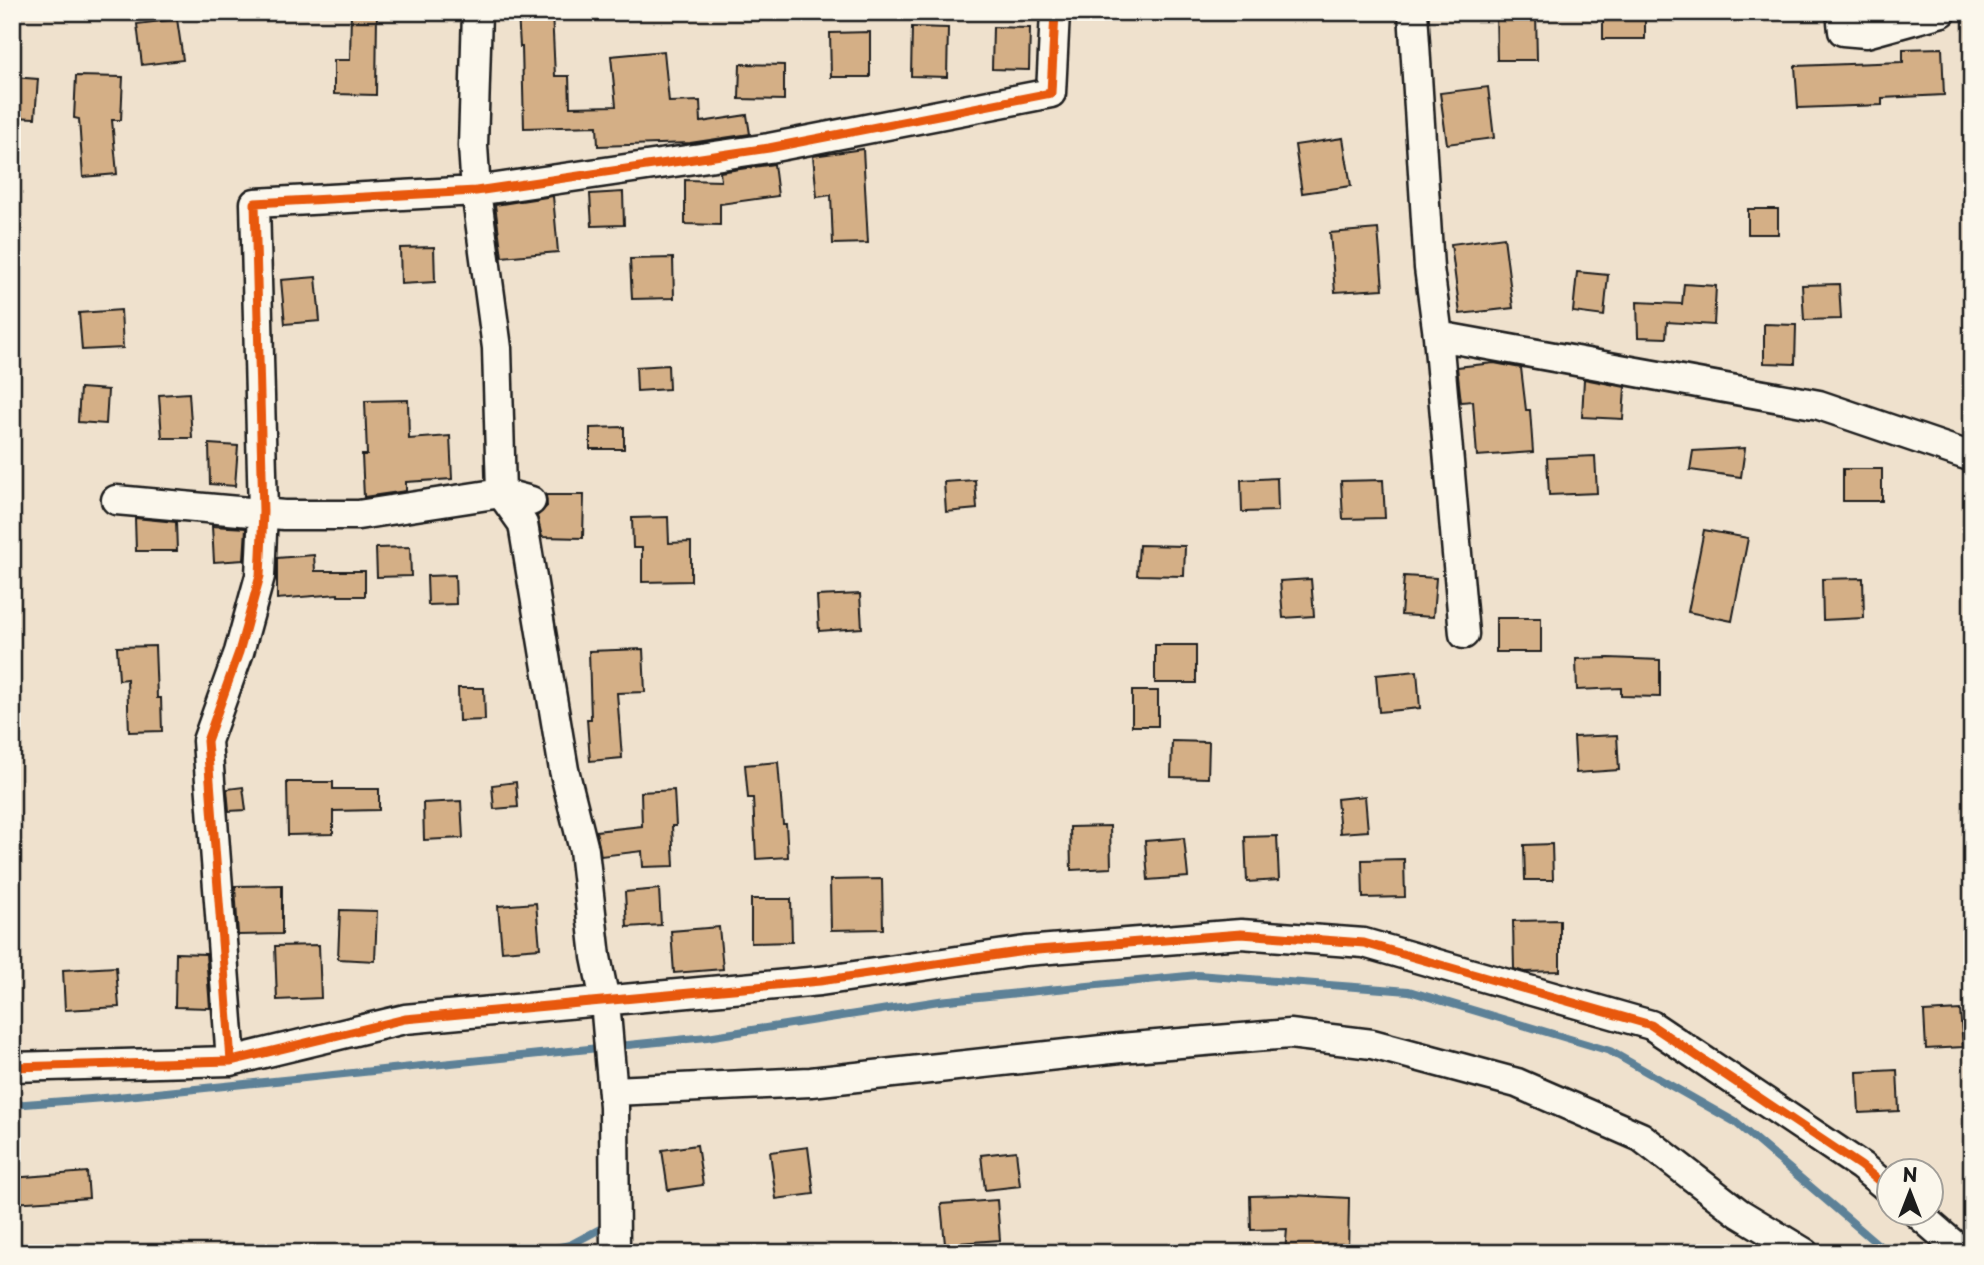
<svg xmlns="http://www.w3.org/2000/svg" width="1984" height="1265" viewBox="0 0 1984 1265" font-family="'Playpen Sans',sans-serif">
<rect width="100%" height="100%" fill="#efe1cd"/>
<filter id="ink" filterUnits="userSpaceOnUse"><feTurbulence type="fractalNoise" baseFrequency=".0143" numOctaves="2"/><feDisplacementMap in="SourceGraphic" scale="14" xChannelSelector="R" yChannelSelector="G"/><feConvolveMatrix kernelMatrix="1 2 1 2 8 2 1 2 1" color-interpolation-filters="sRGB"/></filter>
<g filter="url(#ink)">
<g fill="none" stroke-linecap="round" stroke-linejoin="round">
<path stroke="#5d8197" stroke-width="8" d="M12 1105 117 1097 707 1037 939 1001 1197 975 1409 991 1610 1051 1735 1122 1888 1253
M531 1253 570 1245 600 1229"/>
</g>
<path fill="#d4af86" stroke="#1c1c1c" stroke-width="2" d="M351 12H377L376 95 334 94V60H350Z
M518 12H552L555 76H569L570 107 616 106 611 56 664 51 669 102 700 101 701 122 747 115 750 134 690 143 598 146 597 126 524 128 522 47H520Z
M1496 12H1536L1537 60H1497Z
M1603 12H1645V39H1603Z
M177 19 183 60 142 65 137 24Z
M912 27 948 28 947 77 911 76Z
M993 27 1030 28 1029 70 992 69Z
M870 32V77H831L830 33Z
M1942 48 1944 95 1882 98V105L1798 108 1795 66 1903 62V49Z
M740 64 784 65V100L739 99Z
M76 76 123 77 121 120H112L117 174 83 177 79 119 74 118Z
M12 77 38 79 35 118 12 117Z
M1488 87 1494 138 1447 144 1440 93Z
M1343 138 1351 186 1302 193 1295 145Z
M863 149 868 243 833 244 831 195 817 197 813 156Z
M774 164 778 196 720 204V225L685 224V180L721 181 720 172Z
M623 192 624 225 592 226 590 194Z
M553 196 558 252 502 257 495 205Z
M1748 209H1778V234H1748Z
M1378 229 1383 289 1335 292 1330 233Z
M1504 237 1513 308 1460 314 1451 244Z
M434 247 435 282 401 284 400 248Z
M673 258 674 298 632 299 630 259Z
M1577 272 1608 275 1604 316 1573 312Z
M316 277 320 321 285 324 281 280Z
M1684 284 1716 286 1714 325 1667 322 1666 338 1638 337 1637 302 1682 304Z
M1839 284 1841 319 1804 320 1802 285Z
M121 310 123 348 82 350 79 313Z
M1764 324 1796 325 1795 364 1764 363Z
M1494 363 1521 368 1526 410H1530L1533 452 1477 456 1473 401 1461 402 1457 367Z
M668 365 669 389 637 391 636 367Z
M1584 379 1625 387 1623 419 1582 417Z
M80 388 108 390 106 424 78 422Z
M189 393 192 438H162L159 395Z
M408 400 409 439 450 436 452 479 406 482V491L364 497 362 455H367L365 401Z
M624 427V449H590V428Z
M209 444 238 446 235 486 210 484Z
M1745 448 1741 477 1690 470 1693 451Z
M1595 456 1597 493 1549 495 1547 458Z
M1843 469H1882V501H1843Z
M1277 478 1278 511 1242 512 1241 480Z
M975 480 977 509 946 512 944 482Z
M1383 480 1385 518 1343 519 1341 481Z
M546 495H584L583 538 542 537 537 516 547 506Z
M668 517 669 543 691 542V581L642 582V548H633L632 518Z
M135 518 176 522 177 551H136Z
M212 526 246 528 244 560 214 562Z
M1704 530 1748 538 1732 621 1688 612Z
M1139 545 1185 546 1184 576 1137 575Z
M410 547 411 576 377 577 376 548Z
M314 555 315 571H365V596H338V594L277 599V558Z
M455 575 456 604 428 605 427 576Z
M1404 576 1436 578 1433 617 1401 615Z
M1863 578 1864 618 1823 620 1822 579Z
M1311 579 1314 616 1283 618 1280 581Z
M860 594 862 628 819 631 817 596Z
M1496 618H1541V652H1496Z
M1155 645H1196V683H1155Z
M155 646 157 698H161L162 731 129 732 127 679 119 680 117 647Z
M643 649 645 692 617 693 622 758 590 761 587 719H591L589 651Z
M1609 658 1660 660V697L1621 696V688L1577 690 1576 659Z
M1417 671 1420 708 1379 712 1376 675Z
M458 688H484L485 720 459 721Z
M1132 691H1158V726H1132Z
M1617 735 1619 770 1576 773 1574 737Z
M1172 741 1209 742 1208 778 1171 777Z
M778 762 783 824H786L788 857 756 859 753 798H748L745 765Z
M287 782H333V789H379V810L333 811V834L288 835Z
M516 782 518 807 494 809 492 785Z
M243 787 246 810 229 811 227 789Z
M674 790 676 826H672L674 866 643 867 642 851 601 856 596 831 642 826 641 792Z
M1365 796 1368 831 1340 833 1337 799Z
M461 801 463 838 424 840 423 803Z
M1110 826 1111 868 1071 870 1070 827Z
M1277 836 1279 880 1247 882 1245 837Z
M1184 838 1188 877 1148 880 1145 841Z
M1552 844 1553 880H1525L1524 845Z
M1404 859 1405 897 1363 898 1362 860Z
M882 879 883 929 831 930 830 880Z
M282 885V934L238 935 235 886Z
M659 889 661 925 627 927 625 892Z
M751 899H791L792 942 751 943Z
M536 903 540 948 502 951 498 906Z
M340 910 377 911 375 961 338 959Z
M1560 920V971L1525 972 1514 969 1513 921Z
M719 927 723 969 674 973 671 931Z
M319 945 321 998 277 1000 275 946Z
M176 953 206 954 210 1008 175 1007Z
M116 967 119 1007 65 1010 63 970Z
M1960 1010 1963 1047 1926 1049 1924 1012Z
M1897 1070 1899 1111 1859 1113 1857 1072Z
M697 1145 703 1185 668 1190 662 1150Z
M808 1147 814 1194 776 1199 770 1152Z
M1016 1151 1020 1186 985 1190 981 1155Z
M87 1172 89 1198 12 1203V1178Z
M1291 1195 1349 1198 1348 1253H1285L1287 1229 1251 1230 1250 1196Z
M997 1200 1000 1240 945 1244 941 1204Z"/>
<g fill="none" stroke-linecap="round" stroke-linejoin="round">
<g stroke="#1c1c1c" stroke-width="33">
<path id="minor" d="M477 12 473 146 476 191 497 348 501 493 523 524 564 770 584 850 596 957 605 1001 614 1106 615 1253
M1413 12 1429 268 1438 336 1464 634
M1841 12 1843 31 1866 33 1942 12
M1438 336 1819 405 1972 457
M116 500 284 515H358L501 493 531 501
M231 1061 207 741 239 652 260 576 263 512 255 203 476 191 769 148 1051 93 1055 12
M12 1067 231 1061 405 1019 820 981 1025 951 1241 934 1364 943 1651 1025 1861 1166 1890 1190
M613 1091 811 1082 1120 1048 1290 1034 1372 1044 1517 1083 1641 1137 1739 1213 1805 1253
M1916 1212 1963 1253"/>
</g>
<use href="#minor" stroke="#fbf7ec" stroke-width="28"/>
<g stroke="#fbf7ec" stroke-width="13">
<path id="cycleway" d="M231 1061 207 741 239 652 260 576 263 512 255 203 476 191 769 148 1051 93 1055 12
M12 1067 231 1061 405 1019 820 981 1025 951 1241 934 1364 943 1651 1025 1861 1166 1890 1190"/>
</g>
<use href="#cycleway" stroke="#e8590c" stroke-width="9"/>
</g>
</g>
<rect width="1984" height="1265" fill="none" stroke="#fbf7ec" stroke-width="42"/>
<rect x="21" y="21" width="1942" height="1223" fill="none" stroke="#1c1c1c" stroke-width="2.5" filter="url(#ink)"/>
<g transform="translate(1910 1192)"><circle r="33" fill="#fbf7ec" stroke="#a29f99" stroke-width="2"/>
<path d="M0-5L12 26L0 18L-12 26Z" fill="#1c1c1c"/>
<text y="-10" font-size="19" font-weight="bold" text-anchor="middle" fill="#1c1c1c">N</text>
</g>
</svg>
